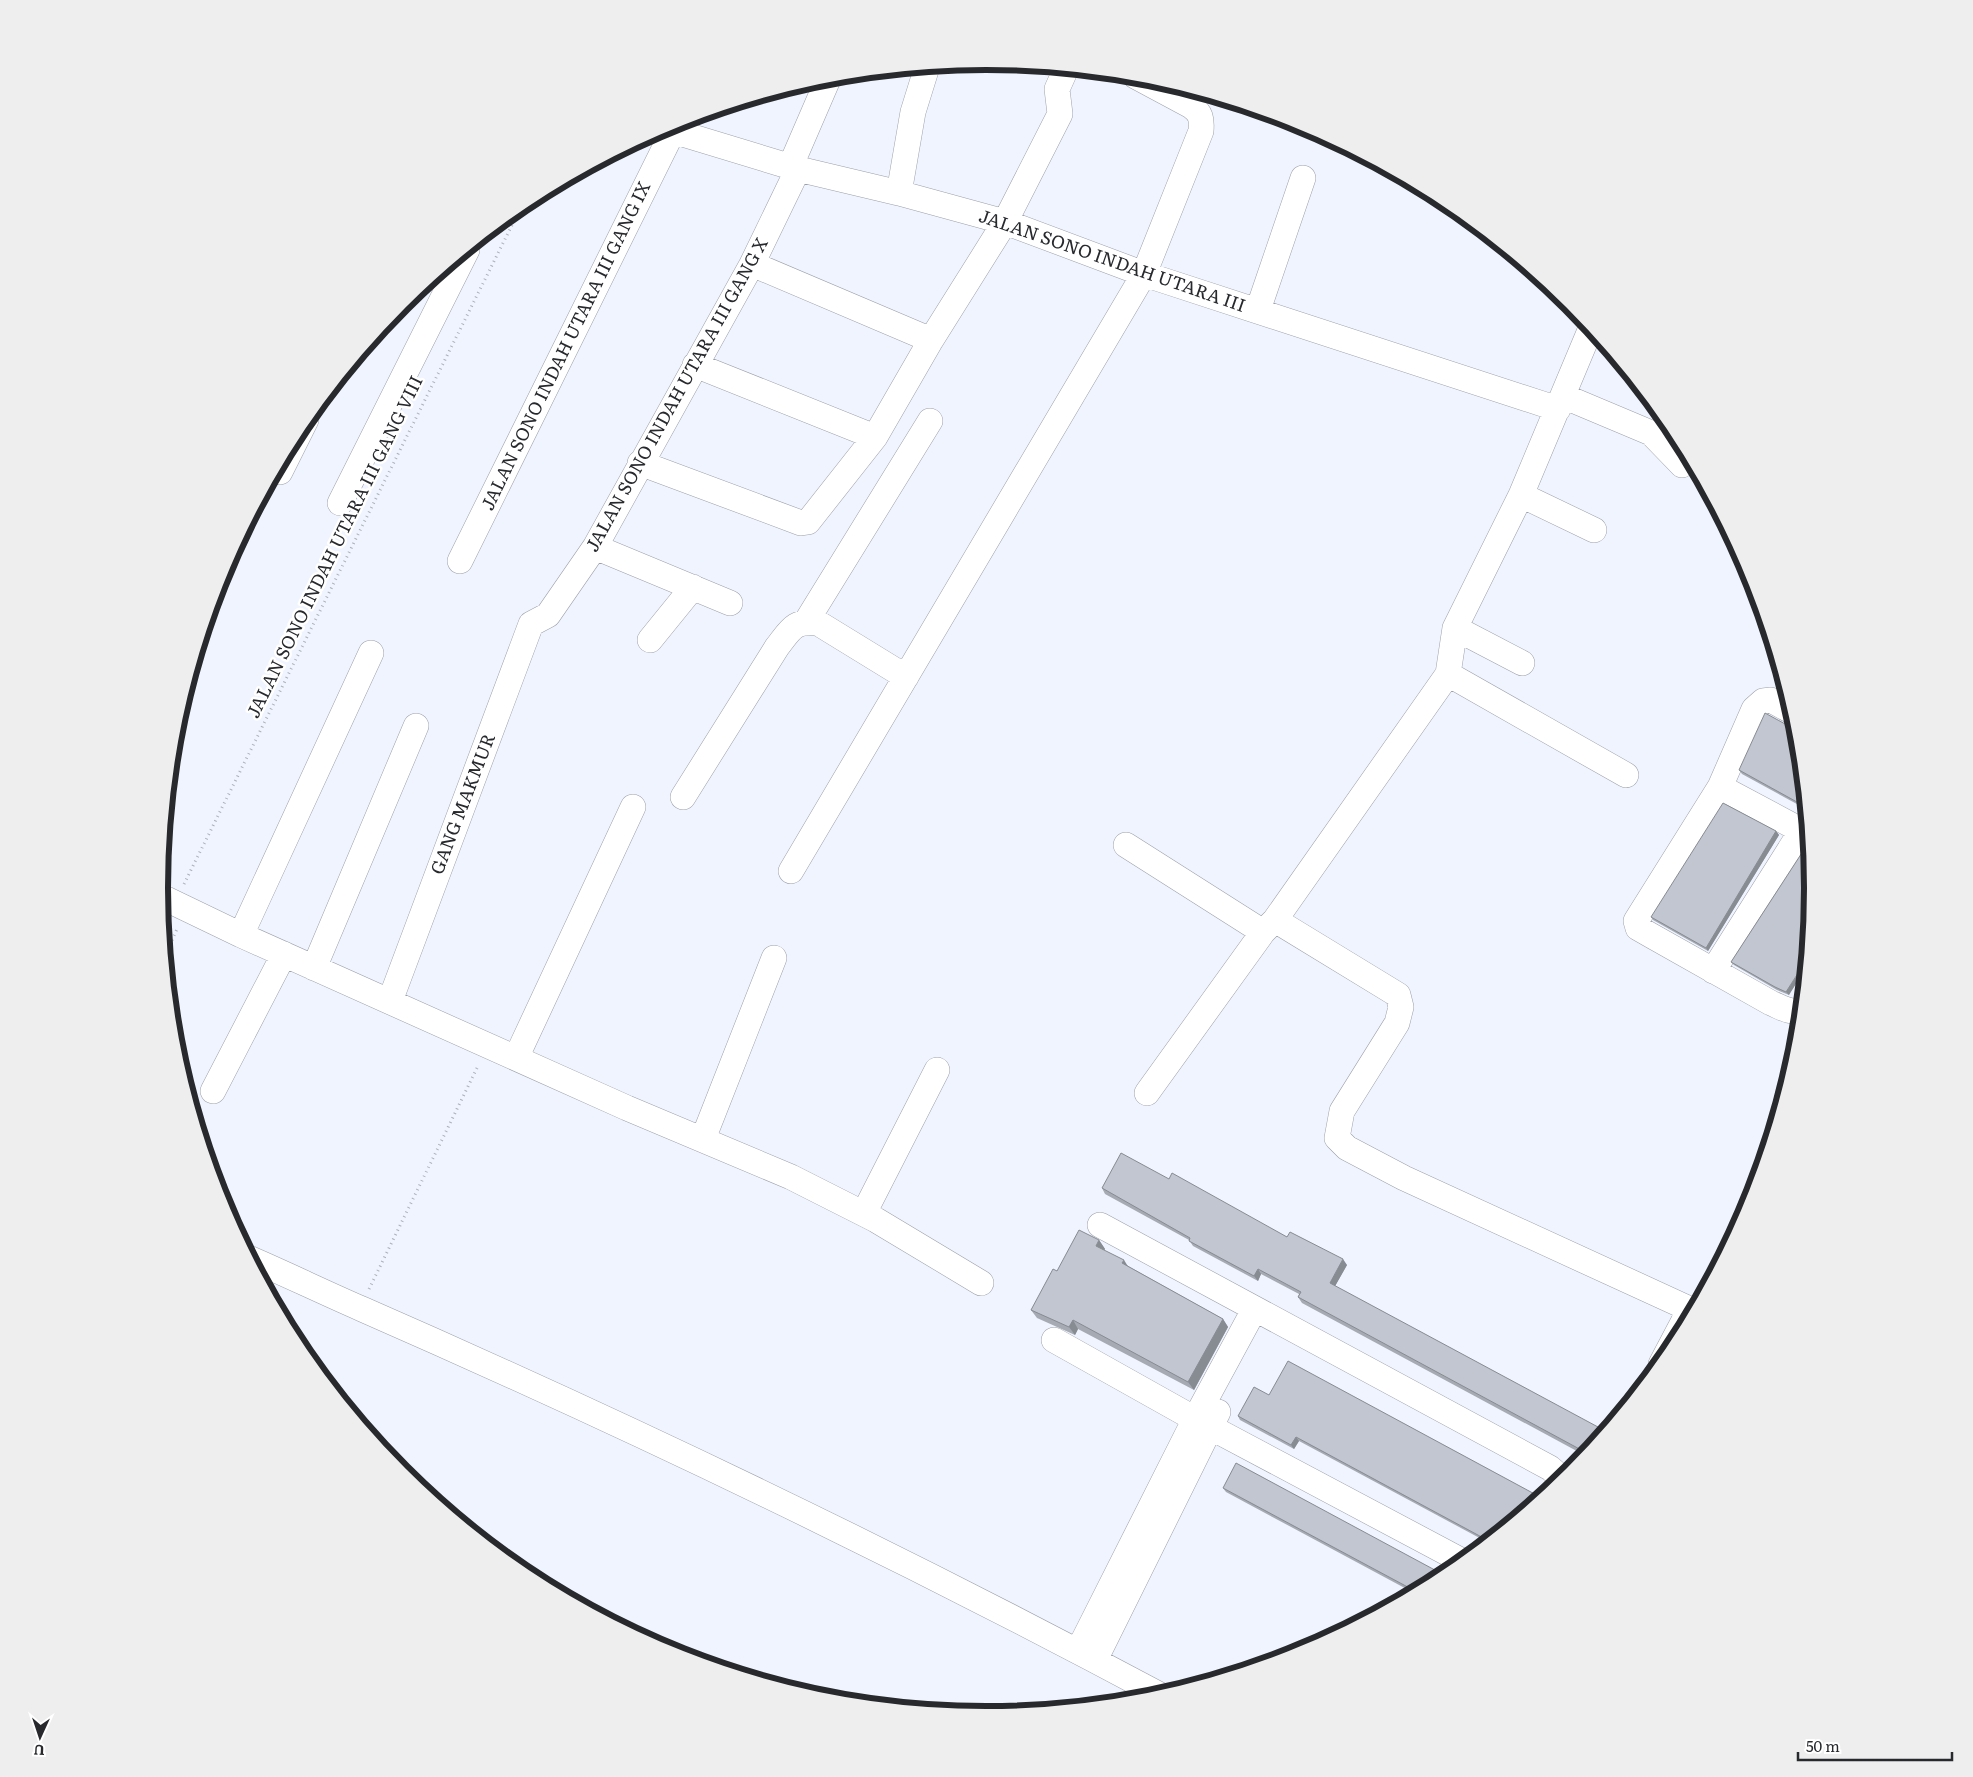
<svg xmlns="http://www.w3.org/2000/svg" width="1973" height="1777" viewBox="0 0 1973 1777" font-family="Literata,serif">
<rect width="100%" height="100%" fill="#eff4fe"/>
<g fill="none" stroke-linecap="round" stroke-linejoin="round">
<g stroke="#9ca0aa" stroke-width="26">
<path id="minor" d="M663 128 798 169 899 193 1005 222 1144 274 1558 409
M791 165 829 77
M899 193 913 112 927 67
M752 264 931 340
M1258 310 1303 178
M695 365 875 437
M1563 396 1651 433 1682 465
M640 463 801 523 808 522 875 437 931 340 1005 222 1060 114 1057 89 1066 69
M280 472 306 420
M1521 495 1594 530
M340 503 467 250
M595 547 730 603
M460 561 673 131
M806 622 930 421
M1455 628 1522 663
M650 640 693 587
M1448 674 1626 775
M1793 712 1771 700 1763 701 1754 709 1720 787 1636 921 1638 928 1652 936 1771 1003C1781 1007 1792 1015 1802 1009
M1720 787 1808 834
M683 797 777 647C791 629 794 620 818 623L906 677
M1126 845 1263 932
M791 871 1144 274 1201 131C1202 119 1201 113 1191 106L1135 76
M160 896 241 935 627 1108 791 1177 876 1220 981 1283
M1275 920 1398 995 1401 1007 1397 1023 1342 1111 1337 1138 1347 1148 1404 1178 1694 1311
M241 935 371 653
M314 968 416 726
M1713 971 1802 830
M390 1001 531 624 548 615 595 547 752 264 798 169
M516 1058 633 807
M213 1091 284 954
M1147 1093 1263 932 1275 920 1448 674 1455 628 1521 495 1591 328
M703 1139 774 958
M864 1213 937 1070
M1100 1225 1550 1468 1564 1480
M251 1259C288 1275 325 1293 362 1309 634 1428 900 1556 1162 1696
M1054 1340 1195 1419 1464 1562
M1661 1364 1690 1309
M1078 1651 1195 1419 1254 1310
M1095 1660 1218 1412"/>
</g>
<path stroke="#adb1b9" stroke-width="3" stroke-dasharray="1 4" stroke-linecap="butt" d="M184 884 522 205
M166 954 177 929
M369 1289 478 1066"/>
<use href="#minor" stroke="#fff" stroke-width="25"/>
</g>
<path fill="#a6aab3" d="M1798 731 1806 809 1742 774 1739 770Z
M1776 831 1779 835 1708 951 1653 920 1651 917Z
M1807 845 1789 995 1777 990 1734 965 1731 962Z
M1169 1179 1287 1237 1347 1265 1335 1286 1602 1433 1596 1444 1586 1456 1302 1303 1298 1297 1299 1294 1261 1274 1258 1281 1193 1246 1189 1240 1105 1194 1102 1188Z
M1099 1240 1105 1249 1104 1250 1128 1266 1223 1319 1228 1327 1194 1390 1078 1329 1075 1335 1037 1318 1031 1310 1057 1271Z
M1269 1395 1542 1498 1487 1542 1299 1441 1294 1449 1240 1420 1238 1416Z
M1223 1488 1446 1576 1414 1593 1226 1492Z"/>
<path fill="#878b92" d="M1776 831 1779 835 1708 951 1706 948Z
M1807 959 1806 968 1789 995 1786 992Z
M1099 1240 1105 1249 1102 1254 1096 1246Z
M1343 1259 1347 1265 1334 1288 1330 1283Z
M1124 1260 1129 1268 1122 1263Z
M1258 1269 1261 1274 1258 1281 1254 1276Z
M1223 1319 1228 1327 1194 1390 1188 1382Z
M1073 1320 1078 1329 1075 1335 1069 1327Z
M1598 1427 1602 1433 1596 1444 1587 1455 1585 1452Z
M1296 1437 1299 1441 1294 1449 1291 1445Z"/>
<path fill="#c1c6d0" stroke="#878b92" d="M1765 713 1798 731 1806 807 1739 770Z
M1723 803 1776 831 1706 948 1651 917Z
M1807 845 1810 846 1814 889 1807 959 1786 992 1775 987 1731 962Z
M1121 1153 1169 1179 1172 1173 1287 1237 1290 1232 1343 1259 1330 1283 1598 1427 1585 1452 1298 1297 1301 1292 1258 1269 1254 1276 1189 1241 1190 1238 1102 1188Z
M1079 1230 1099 1240 1096 1246 1124 1260 1122 1263 1223 1319 1188 1382 1073 1320 1069 1327 1031 1310 1053 1269 1057 1271Z
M1288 1361 1542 1498 1489 1541 1296 1437 1291 1445 1238 1416 1254 1387 1269 1395Z
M1236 1463 1446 1576 1417 1592 1223 1488Z"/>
<g text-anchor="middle" stroke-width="5" stroke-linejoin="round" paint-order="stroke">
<g font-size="18" fill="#27292d" stroke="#fff">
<text transform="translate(1112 261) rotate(19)" y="6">JALAN SONO INDAH UTARA III</text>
<text transform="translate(566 346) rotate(-64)" y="6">JALAN SONO INDAH UTARA III GANG IX</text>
<text transform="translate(677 395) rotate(-61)" y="6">JALAN SONO INDAH UTARA III GANG X</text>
<text transform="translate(335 547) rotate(-64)" y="6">JALAN SONO INDAH UTARA III GANG VIII</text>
<text transform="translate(463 804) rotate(-69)" y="6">GANG MAKMUR</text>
</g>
</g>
<path d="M0 0H1973V1777H0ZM168 888a818 818 0 1 1 1636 0a818 818 0 1 1-1636 0Z" fill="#eee" fill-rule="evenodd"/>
<path fill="none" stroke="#27292d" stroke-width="6" d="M168 888a818 818 0 1 1 1636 0a818 818 0 1 1-1636 0Z"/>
<g transform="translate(40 1737) rotate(183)" stroke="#ffffff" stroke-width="4" paint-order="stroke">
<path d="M0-4L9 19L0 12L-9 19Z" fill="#27292d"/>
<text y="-8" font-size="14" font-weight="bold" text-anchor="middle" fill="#27292d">U</text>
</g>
<path d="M1798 1752v8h154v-8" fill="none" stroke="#27292d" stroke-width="2.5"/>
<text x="1806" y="1752" font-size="15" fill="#27292d" stroke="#ffffff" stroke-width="4" paint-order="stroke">50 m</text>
</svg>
